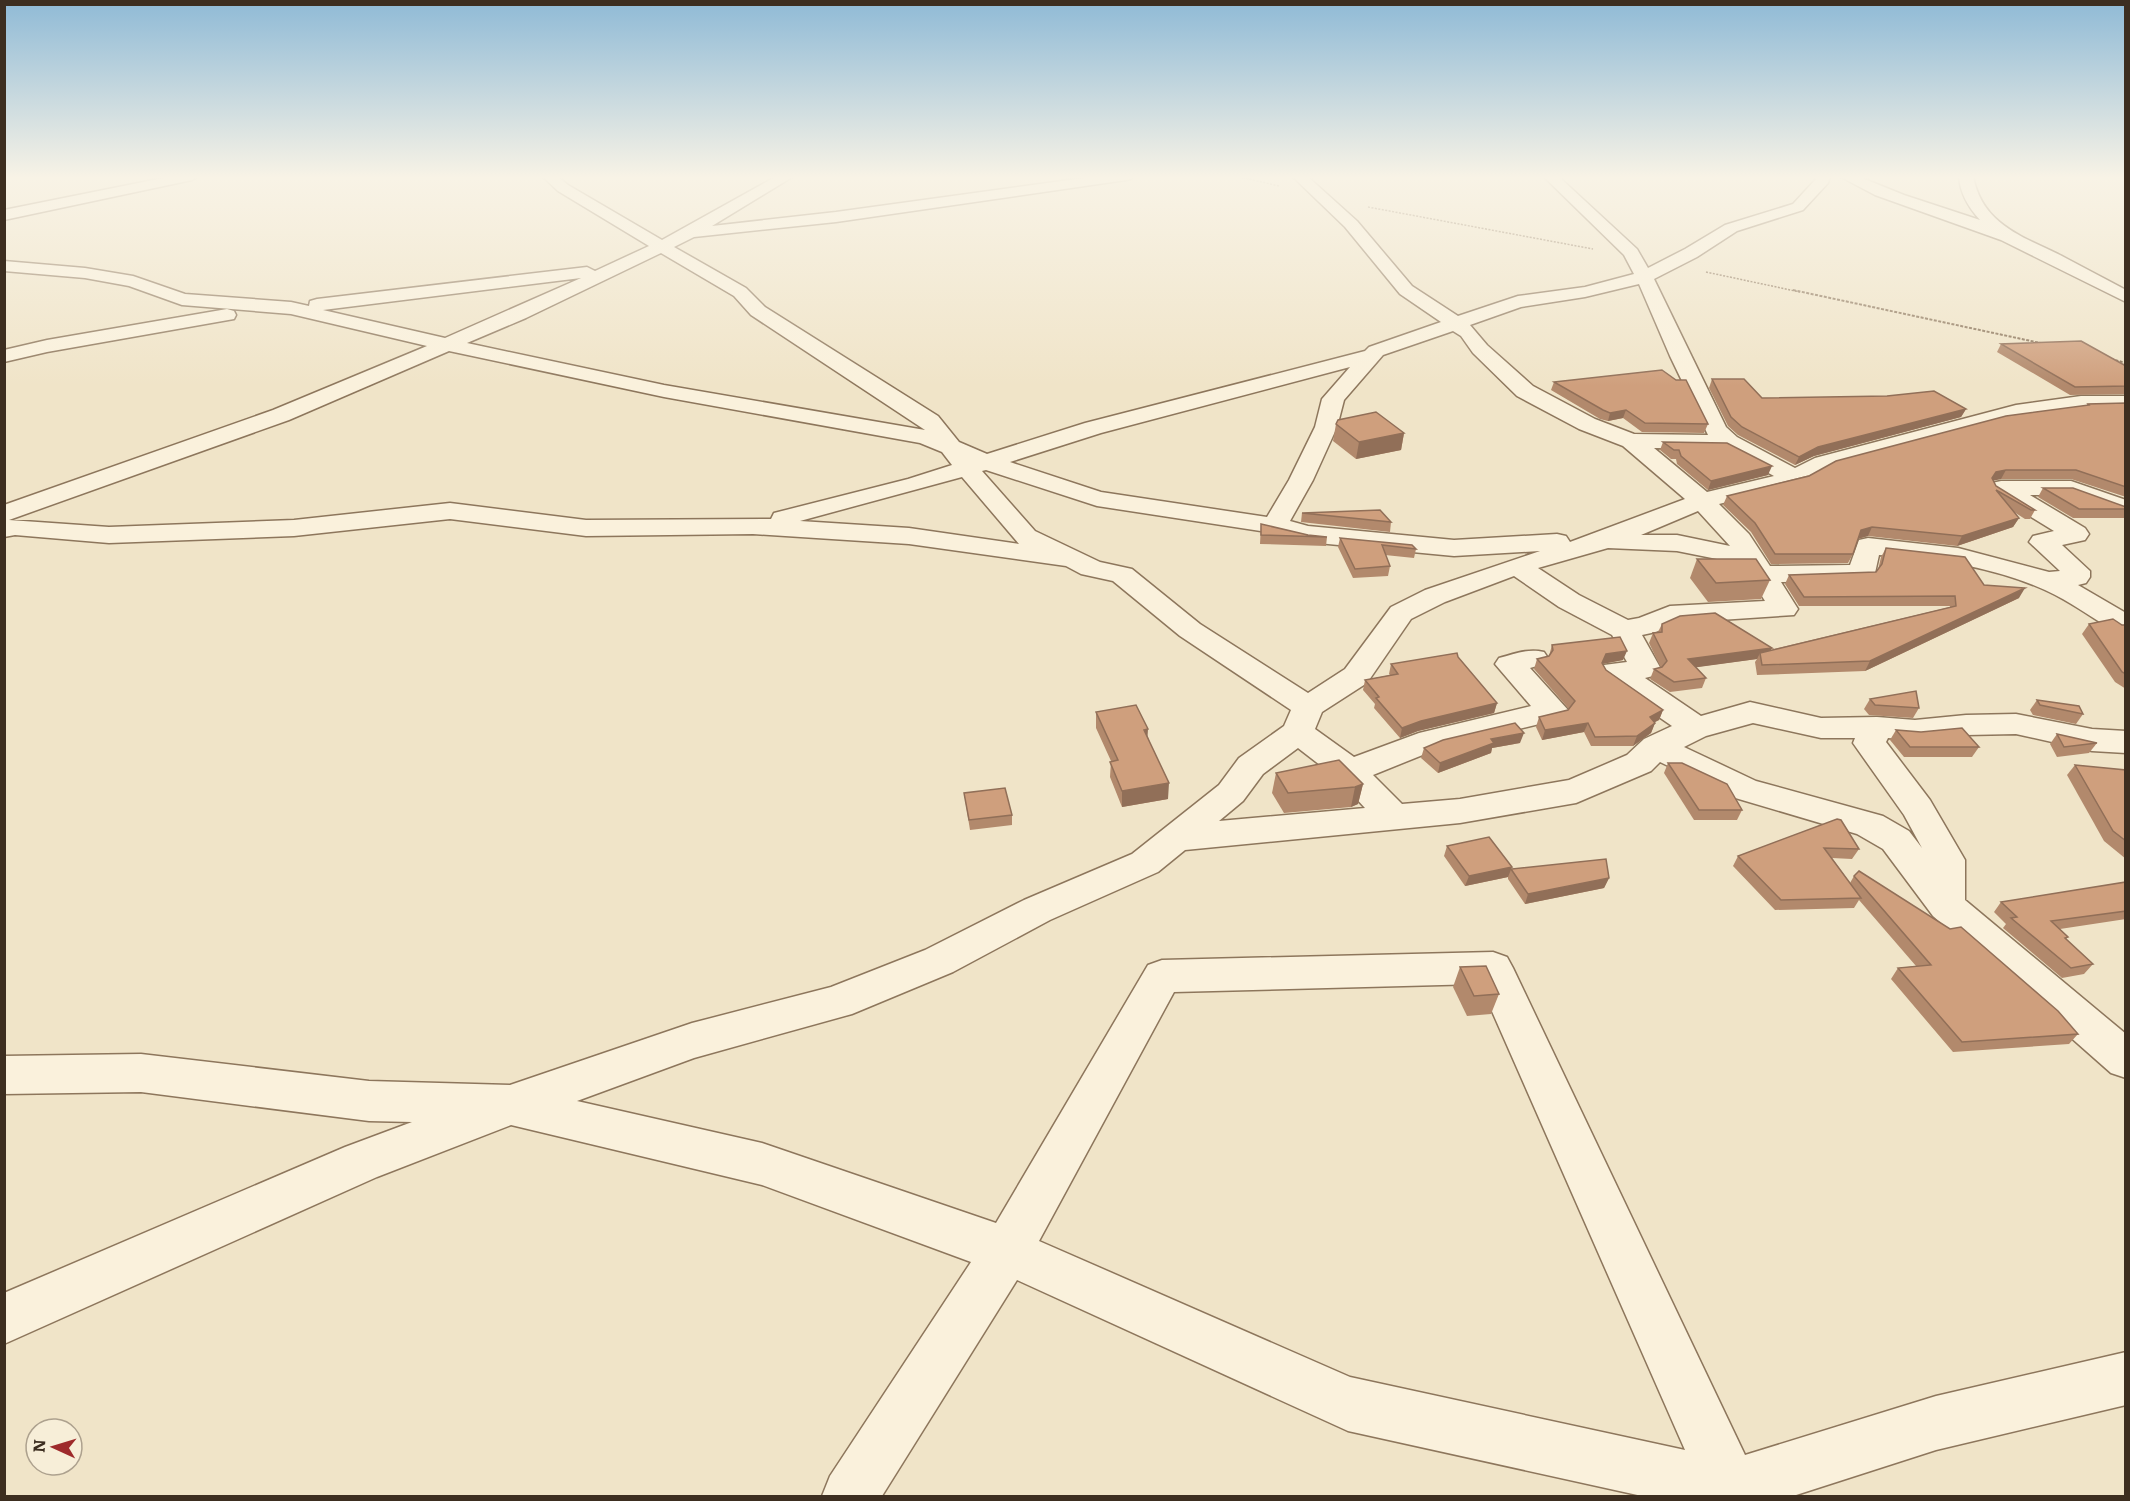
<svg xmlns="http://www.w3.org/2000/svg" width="2130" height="1501" viewBox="0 0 2130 1501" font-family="Literata,serif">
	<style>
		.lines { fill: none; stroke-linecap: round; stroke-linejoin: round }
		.minor-casing { stroke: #8d765c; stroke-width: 3 }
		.path-far1 { stroke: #8d765c; stroke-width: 1.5; stroke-dasharray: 2 1.5; stroke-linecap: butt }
		.path { stroke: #8d765c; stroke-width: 2; stroke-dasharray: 3 1.5; stroke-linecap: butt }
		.minor { fill: #faf1dc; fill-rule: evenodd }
		.wall { fill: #b2896c }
		.shaded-wall { fill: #916f58 }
		.building { fill: #cf9f7d; stroke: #916f58; stroke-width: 1.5 }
	</style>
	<rect width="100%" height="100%" fill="#f0e4c8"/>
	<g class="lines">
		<g class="minor-casing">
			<g id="minor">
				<path d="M173,176H199L192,180L4,220V210Z"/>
				<path d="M542,176H557L568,185L662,240L777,176H794L712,226L836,212L1098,176H1133L1131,179L1126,180L836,222L694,237L674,247L746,288L765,307L938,416L959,442L987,454L1085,423L1365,351L1369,347L1441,322L1400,294L1345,227L1292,176H1307L1357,221L1412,286L1458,316L1518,296L1585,287L1634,274L1624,255L1543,176H1558L1637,249L1648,268L1685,249L1725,225L1793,204L1816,179V176H1830L1828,183L1803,210L1737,231L1697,257L1654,279L1726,427L1737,437L1795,468L1815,458L2016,405L2081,396H2126V410H2081L2017,418L1831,468L1804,483L1719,504L1749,534L1770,566L1850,565L1859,540L1868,538L1958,548L2049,572L2060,571L2029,542L2033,536L2054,531L1992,493L1989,488L1992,483L2001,481H2071L2126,500V516L2068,495H2030L2085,528L2089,534L2085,540L2062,545L2090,571V577L2086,583L2078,585L2126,613V635L2116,632C2092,618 2070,601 2045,590C1994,567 1934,558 1879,555L1875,573L1871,579L1861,581L1781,582L1798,609L1794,615L1675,623L1656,632L1642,635L1661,669L1657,675L1645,678L1701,716L1750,702L1821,718L1877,717L1915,720L1966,715L2016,714L2092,729L2126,731V753L2092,751L2016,734L1966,735L1915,740L1888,738L1886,742L1930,800L1965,860V900L2126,1034V1078L2111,1073L1933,916L1883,849L1857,834L1732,797L1660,762L1651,771L1576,803L1460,823L1185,850L1158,872L1050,920L953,972L852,1014L694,1058L577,1101L762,1143L996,1223L1148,965L1162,960L1493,952L1507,957L1513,968L1745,1455L1936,1396L2126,1352V1405L1936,1450L1793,1496H1642L1348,1431L1017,1280L882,1496H822L830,1476L971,1262L762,1185L511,1125L377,1177L4,1344V1293L345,1147L412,1122L369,1121L141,1092L4,1094V1056L141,1054L369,1081L510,1085L692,1023L831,987L925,950L1024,900L1132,854L1219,785L1239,758L1284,726L1291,710L1180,636L1113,581L1081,574L1066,566L909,544L753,534L586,536L450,519L294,536L109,543L15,535L4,537V505L273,410L427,346L291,314L182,305L129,286L85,278L4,271V261L85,268L133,276L185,294L291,302L309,306L310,301L317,299L587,267L595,271L649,246L558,191ZM661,253L734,296L751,315L925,430L664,385L467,343L526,318ZM581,278L445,338L323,310ZM1639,284L1670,356L1708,435L1634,434L1595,419L1533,386L1487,345L1470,325L1521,307L1585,297ZM1453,331L1461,336L1473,353L1517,396L1579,429L1623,446L1685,499L1570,542L1566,536L1557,534L1454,540L1308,526L1290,521L1313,480L1337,427L1344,400L1383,355ZM449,351L664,397L920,443L942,452L952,465L908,479L774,513L771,519L586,520L450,503L294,520L109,527L9,520L289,420ZM1350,367L1322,399L1315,427L1289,480L1267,517L1101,492L1010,462L1101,433ZM1654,448L1724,449L1774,476L1707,492ZM986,470L1097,506L1274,533L1307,542L1454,556L1540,551L1425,590L1391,607L1345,669L1308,693L1200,624L1132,569L1100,562L1035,531L982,471ZM962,477L1019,544L909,528L800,521ZM1698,511L1730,546L1677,535H1641ZM1608,548L1677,551L1742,564L1765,601L1670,606L1639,618L1628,620L1579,595L1538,568ZM1514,576L1559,607L1612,635L1627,662L1604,665L1600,672L1604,679L1672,726L1644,739L1627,755L1569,780L1460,799L1402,804L1373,775L1440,748L1564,718L1569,711L1530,668L1544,664L1548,658L1544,652C1528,648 1514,654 1499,658L1495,664L1531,706L1419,733L1354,757L1315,729L1322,712L1367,683L1411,619L1445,602ZM1753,723L1821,738H1855L1853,743L1904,815L1922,848L1909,831L1883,816L1756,781L1684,747L1706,736ZM1298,748L1338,779L1365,808L1219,821L1243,801L1263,774ZM1480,984L1685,1450L1350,1377L1039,1241L1174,992Z"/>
				<path d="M1839,176H1857L1904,195L1980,220C1968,207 1960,193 1959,176H1973C1982,224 2021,236 2060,255C2082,267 2104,278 2126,290V302L2001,240L1875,195Z"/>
				<path d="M227,309L234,311L236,315L234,319L47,352L4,362V350L47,340Z"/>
			</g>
		</g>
		<g class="path-far1">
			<path d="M1236,176L1279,186"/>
			<path d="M1368,207L1593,249"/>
			<path d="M1706,272L1800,292"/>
		</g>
		<g class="path">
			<path d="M1793,290L2045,344"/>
			<path d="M2111,359L2126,363"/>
		</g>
		<use href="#minor" class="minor"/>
	</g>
	<g class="wall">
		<path d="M2001,344L2126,366V394L2070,395L1997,352Z"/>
		<path d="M1712,379L1762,398L1966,409L1961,417L1814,456L1795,465L1738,435L1728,426L1709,388Z"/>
		<path d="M1554,382L1708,424L1704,433L1642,432L1623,418L1608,421L1600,419L1551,390Z"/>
		<path d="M2126,403V497L2071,479H2001L1993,480L1996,486L2035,510L2030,519H2025L2014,512L2019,518L2013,527L1957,546L1868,536L1858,539L1853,554L1848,563L1771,564L1751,532L1723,505L1727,496L2087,405L2088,404Z"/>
		<path d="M1336,424L1404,433L1401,450L1356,459L1333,441Z"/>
		<path d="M1663,442L1768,475L1708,490L1677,464L1676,459H1671L1660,450Z"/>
		<path d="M2043,488L2126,507V516L2124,518H2073L2038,497Z"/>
		<path d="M1302,513L1391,522L1390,532L1301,522Z"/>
		<path d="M1261,524L1308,535L1327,537L1326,546L1260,544Z"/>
		<path d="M1340,538L1416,549L1414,558L1385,555L1390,566L1388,576L1353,578L1338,547Z"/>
		<path d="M1886,548L2019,598L1865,671L1757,675L1755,662L1757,659L1696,667L1706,678L1702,688L1670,692L1650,679L1654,669L1661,668L1649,643L1653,633L1658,632L1662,624L1772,648L1770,650L1950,607V606H1799L1785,584L1789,575L1876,572L1878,570L1881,557Z"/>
		<path d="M1697,559L1770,580L1761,599L1708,602L1690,578Z"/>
		<path d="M2089,624L2126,625V689L2115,682L2082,634Z"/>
		<path d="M1552,645L1623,660L1602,664L1606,670L1663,710L1659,720L1654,722L1655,723L1651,733L1633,746H1591L1584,732L1542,740L1536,727L1539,717L1568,710L1569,709L1534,669L1537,659L1549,656Z"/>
		<path d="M1458,657L1497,703L1494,713L1418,731L1400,738L1374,708L1375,704L1363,690L1365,680L1390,675L1389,674L1391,664Z"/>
		<path d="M1870,699L1919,708L1913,718L1869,715L1864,709Z"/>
		<path d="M2037,700L2083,714L2076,724L2033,715L2030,710Z"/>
		<path d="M1096,712L1148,737L1168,799L1122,807L1110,777L1111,761L1096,728Z"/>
		<path d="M1896,730L1979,747L1972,757H1904L1890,740Z"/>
		<path d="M2057,734L2097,743L2089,753L2057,757L2050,744Z"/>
		<path d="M1520,743L1492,748L1491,753L1438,773L1421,758L1424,748Z"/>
		<path d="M1668,763L1742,810L1737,820H1694L1664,773Z"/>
		<path d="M2075,765L2126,770V859L2104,841L2067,775Z"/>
		<path d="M1276,773L1363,784L1358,804L1351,807L1284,813L1272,793Z"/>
		<path d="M964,793L1012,815V825L970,830Z"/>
		<path d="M1837,819L1859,849L1852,859L1832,858L1850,883L1854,876L2078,1034L2069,1044L1953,1052L1891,979L1898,968L1916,966L1859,900L1854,908L1775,910L1733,866L1738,856Z"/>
		<path d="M1447,846L1512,869L1609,878L1604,888L1525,904L1508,879V877L1465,886L1444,856Z"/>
		<path d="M2126,882V919L2060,929L2068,937L2066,939L2093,964L2084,974L2062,978L2003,928L2006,924L1994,912L2001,902Z"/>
		<path d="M1460,967L1499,994L1491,1014L1467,1016L1453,987Z"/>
	</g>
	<g class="shaded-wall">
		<path d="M1966,409L1961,417L1814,456L1795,465L1799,457L1818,447Z"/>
		<path d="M1626,410L1623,418L1608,421L1610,413Z"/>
		<path d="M1404,433L1401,450L1356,459L1359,442Z"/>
		<path d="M1772,466L1768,475L1708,490L1711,481Z"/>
		<path d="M2006,470L2001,479L1992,481V478L1996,472Z"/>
		<path d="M2019,518L2013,527L1957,546L1962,536Z"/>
		<path d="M1872,527L1868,536L1857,539L1861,530Z"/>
		<path d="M2025,588L2019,598L1865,671L1870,661Z"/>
		<path d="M1772,648L1767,657L1760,653L1757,659L1684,669L1688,659Z"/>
		<path d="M1627,651L1623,660L1602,664L1598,673L1606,654Z"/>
		<path d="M1497,703L1494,713L1418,731L1400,738L1402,728L1421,721Z"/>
		<path d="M1663,710L1659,720L1646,727L1650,717Z"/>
		<path d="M1588,723L1584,732L1542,740L1545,730Z"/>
		<path d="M1655,723L1651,733L1633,746L1637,736Z"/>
		<path d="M1148,729L1147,745L1144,730Z"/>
		<path d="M1524,733L1520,743L1492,748L1491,753L1438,773L1440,763L1491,739Z"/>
		<path d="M1169,783L1168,799L1122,807V791Z"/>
		<path d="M1363,784L1358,804L1351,807L1355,787Z"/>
		<path d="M1512,867L1508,877L1465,886L1469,876Z"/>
		<path d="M1609,878L1604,888L1525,904L1528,894Z"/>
	</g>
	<g class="building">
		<path d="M2081,341L2126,366V386L2075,387L2001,344Z"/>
		<path d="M1662,370L1676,380H1686L1708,424L1645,423L1626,410L1610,413L1603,410L1554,382Z"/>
		<path d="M1712,379H1744L1762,398L1887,396L1934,391L1966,409L1818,447L1799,457L1742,427L1731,417Z"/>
		<path d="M2126,403V487L2076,470H2006L1996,472L1992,478L1996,486L2035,510H2031L1996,490L2019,518L1962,536L1872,527L1861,530L1853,554H1775L1755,523L1727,496L1809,476L1836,461L2006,416L2089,405L2088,404Z"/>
		<path d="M1376,412L1404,433L1359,442L1336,424L1338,420Z"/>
		<path d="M1663,442L1727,443L1772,466L1711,481L1681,456L1679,450H1674Z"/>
		<path d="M2043,488H2073L2126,507V509H2079Z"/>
		<path d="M1380,510L1391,522L1302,513Z"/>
		<path d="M1261,524L1308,535L1327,537L1261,535Z"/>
		<path d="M1340,538L1412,545L1416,549L1382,545L1390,566L1355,569Z"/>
		<path d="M1886,548L1965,557L1984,585L2025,588L1870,661L1762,665L1760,653L1956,606L1955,596L1804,597L1789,575L1876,572L1882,564Z"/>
		<path d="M1697,559H1756L1770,580L1716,583Z"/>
		<path d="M1715,613L1772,648L1688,659L1706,678L1674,682L1654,669L1662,667L1667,661L1653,633L1662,632V624L1680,616Z"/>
		<path d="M2113,619L2122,625H2126V674L2122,672L2089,624Z"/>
		<path d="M1620,637L1627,651L1606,654L1602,663L1606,670L1663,710L1650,717L1655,723L1637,736L1595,737L1588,723L1545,730L1539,717L1568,710L1575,701L1537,659L1549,656L1553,650L1552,645Z"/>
		<path d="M1457,653L1458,657L1497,703L1421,721L1402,728L1376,698L1379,697L1365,680L1398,674L1391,664Z"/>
		<path d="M1916,691L1919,708L1875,705L1870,699Z"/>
		<path d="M2037,700L2079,706L2083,714L2040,705Z"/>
		<path d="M1136,705L1148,729L1144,730L1169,783L1122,791L1110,762L1118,760L1096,712Z"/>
		<path d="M1515,723L1524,733L1491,739L1494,743L1440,763L1424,748L1443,740Z"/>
		<path d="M1962,728L1979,747H1910L1896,730L1921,732Z"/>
		<path d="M2057,734L2097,743L2064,747Z"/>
		<path d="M1339,760L1363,784L1355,787L1288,793L1276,773Z"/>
		<path d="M1668,763H1682L1727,784L1742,810H1699Z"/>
		<path d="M2075,765L2126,770V841L2113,831Z"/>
		<path d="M1005,788L1012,815L969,820L964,793Z"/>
		<path d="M1837,819L1841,820L1859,849L1824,848L1861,898L1781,900L1738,856Z"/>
		<path d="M1489,837L1512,867L1469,876L1447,846Z"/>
		<path d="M1606,859L1609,878L1528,894L1511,869Z"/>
		<path d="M1859,871L1950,929L1961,927L2058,1011L2078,1034L1962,1042L1898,968L1931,965L1854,876Z"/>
		<path d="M2126,882V911L2051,921L2068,937L2065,938L2093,964L2071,968L2011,918L2017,917L2001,902Z"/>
		<path d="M1486,966L1499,994L1474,996L1460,967Z"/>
	</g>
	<linearGradient id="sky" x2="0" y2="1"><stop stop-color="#8fbad6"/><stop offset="0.46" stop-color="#f8f3e6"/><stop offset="1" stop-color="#f8f3e6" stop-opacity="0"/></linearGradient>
	<rect width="2130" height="386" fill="url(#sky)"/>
	<rect width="2130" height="1501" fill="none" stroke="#3d2e20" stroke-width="12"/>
	<g transform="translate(54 1447) rotate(274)"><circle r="28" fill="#f7eed8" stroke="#ada18e" stroke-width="1.5"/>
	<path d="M0-4.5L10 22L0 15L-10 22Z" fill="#9e2a2b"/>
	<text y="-9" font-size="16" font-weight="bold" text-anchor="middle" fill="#3d2e20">N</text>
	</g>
</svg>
